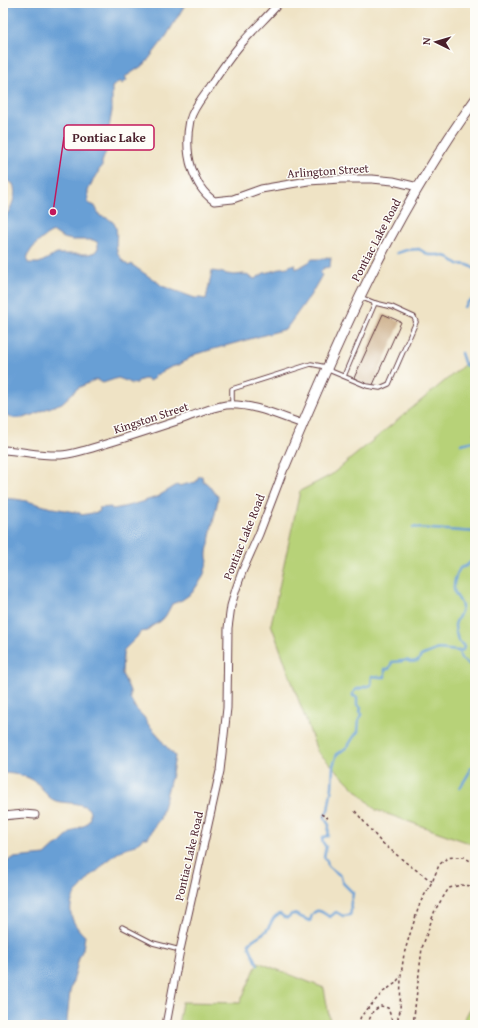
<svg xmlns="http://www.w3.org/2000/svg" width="478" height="1028" viewBox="0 0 478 1028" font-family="'Gentium Book Plus',serif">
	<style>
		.green { fill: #b7d278; stroke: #807852 }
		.water { fill: #679fd5; stroke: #585f80; fill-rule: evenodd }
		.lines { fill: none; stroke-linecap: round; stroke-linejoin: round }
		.stream { stroke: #679fd5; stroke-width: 2.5 }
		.building { fill: #c7a780 }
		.service-casing { stroke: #633c42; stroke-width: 5.5 }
		.minor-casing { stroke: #633c42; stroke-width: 9 }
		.tertiary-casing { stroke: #633c42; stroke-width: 11 }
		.path { stroke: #633c42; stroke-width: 1.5; stroke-dasharray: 3 3; stroke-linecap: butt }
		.service { stroke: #fff; stroke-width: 3.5 }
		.minor { stroke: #fff; stroke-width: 7 }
		.tertiary { stroke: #fff; stroke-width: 9 }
		.labels { text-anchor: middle; stroke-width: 3; stroke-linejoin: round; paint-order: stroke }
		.street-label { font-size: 12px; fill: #4a1f2b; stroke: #fdfcf7 }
		.leader { fill: none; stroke: #c2185b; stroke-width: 1.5 }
		.callout-dot { fill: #c2185b; stroke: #fdfcf7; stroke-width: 1.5 }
		.callout { fill: #fdfcf7; stroke: #c2185b; stroke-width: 1.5 }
		.callout-label { font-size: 13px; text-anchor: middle; font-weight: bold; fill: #4a1f2b }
	</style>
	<rect width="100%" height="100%" fill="#fdfcf7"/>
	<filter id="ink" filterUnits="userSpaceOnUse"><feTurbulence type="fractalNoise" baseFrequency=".025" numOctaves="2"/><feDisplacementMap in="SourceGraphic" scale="8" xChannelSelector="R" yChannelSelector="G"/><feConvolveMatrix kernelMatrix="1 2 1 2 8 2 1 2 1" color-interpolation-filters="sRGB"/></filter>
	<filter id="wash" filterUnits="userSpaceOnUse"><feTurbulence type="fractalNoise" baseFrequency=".012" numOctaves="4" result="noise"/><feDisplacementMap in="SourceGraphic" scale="16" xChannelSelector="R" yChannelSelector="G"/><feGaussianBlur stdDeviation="0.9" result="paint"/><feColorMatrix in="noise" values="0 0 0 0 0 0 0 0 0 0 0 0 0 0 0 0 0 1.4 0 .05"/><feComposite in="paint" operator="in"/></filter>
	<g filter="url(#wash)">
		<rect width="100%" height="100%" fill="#efe3c5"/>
		<g class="green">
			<path d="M475,356V845L376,810L317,751L271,624L300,491L331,475Z"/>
			<path d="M258,962L324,988L330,1022L329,1025H178L182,1002L240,1003Z"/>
			<path d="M475,1000V1025H461Z"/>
		</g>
		<g class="water">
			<path d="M3,3H188H186L167,35L145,64L125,77L127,80L122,84L120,81L112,87V111L106,145L108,146L102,162V167L99,170L96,177L94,178L88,191V203L95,206L100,216C130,222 107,246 122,259V260L129,266L131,264L151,278L154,279L162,286L195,298H200L206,299L212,271L219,272L227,274L235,275L244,274L255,279L264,273L277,270L280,268L288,267L291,265L295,264L296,269L309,262L312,259H322L327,257L331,258L330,267L323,268H324L320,273L322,275L310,296L306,301L304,304L286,329L196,354L179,365L171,367L154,376L155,378L149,381V380L144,379L138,381L137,383L132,384L129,382L118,378L103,383L97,380V379L78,388L62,403L46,409L33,415L23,418H13L3,413V221C10,209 18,197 13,184L8,181H3ZM54,232L63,238L72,240H93L97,242L98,245V248L95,252L89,254H57L39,263H28C27,260 27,260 28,256C30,248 46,234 54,232Z"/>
			<path d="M199,476H202L203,481C210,484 212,492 218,496C217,512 210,528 209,545C207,549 206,557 208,561L203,577L192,593L182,600L172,604C169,609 167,615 163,619C159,624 151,624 148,631L140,632L137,637L124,650L123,654L122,674L128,686L130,691V698L136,709L144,717L148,724L159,736L164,744L175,756L172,774L160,819L156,824L148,838H143C136,848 130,845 122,850C117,853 114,856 110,859C107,862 107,861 105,863C102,866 99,870 96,872C95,874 92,874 91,876C88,879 86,882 83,885C81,889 77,891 75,894C66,911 72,924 85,936L83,949L79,958L73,982L70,992L67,1021V1025H3V864L13,858L45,855L56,845L57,846C63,841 67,835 73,831C77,828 83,827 87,823C89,821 90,818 90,815C92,801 64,804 56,801C47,798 44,790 38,784C28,775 16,774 3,773V499C17,497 38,504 51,508H54L80,513L81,515L98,512L100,511L99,508L111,507L112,509C128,507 144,501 160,496V495L177,485L178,486L196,482Z"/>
		</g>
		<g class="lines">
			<g class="stream">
				<path d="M397,253L407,250L419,249L429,255H439L448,257L458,264L468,265L475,269"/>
				<path d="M464,307L469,301H475"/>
				<path d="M461,353L465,365L472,369H475"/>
				<path d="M461,444L475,441"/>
				<path d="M413,527C434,530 454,530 475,532"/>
				<path d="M459,651L461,659L475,668"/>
				<path d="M475,681L471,685V687L474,698L473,706L475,712"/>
				<path d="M475,737V738"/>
				<path d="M460,788L469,773L470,769L475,766"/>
				<path d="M258,965L250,948L249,943C254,938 260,936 266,931C271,926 272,915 280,914L284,917L287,918L292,914H294L310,921C311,919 311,917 312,915C318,906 324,914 330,917L336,912L343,916L350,915C352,911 350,907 351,902C352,899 353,896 353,893L343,883L341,876L328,866L327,861L324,857L326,847L322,841L323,837L328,836L329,825L325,819V815L328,810L332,787L333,766L337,754C342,751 348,747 350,743C353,738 354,735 358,732L359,719L362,715V713L360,712L361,707L357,705V697L353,696V693L355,690L371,685L372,676L380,677H385V669H389L392,662C396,661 403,662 406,660L411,662L418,661L421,656L438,649L459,651L463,650L464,646L458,641C457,636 455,630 455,625C456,619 462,614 462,607C461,599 457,599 455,593C452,585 456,575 460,568L466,566L475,558"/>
			</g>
		</g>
		<g id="blocks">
			<path class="building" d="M383,314L401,322L372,387L354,378Z"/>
		</g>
	</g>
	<g filter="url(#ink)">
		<use href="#blocks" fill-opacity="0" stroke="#633c42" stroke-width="1"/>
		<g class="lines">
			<g class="service-casing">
				<g id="service">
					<path d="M326,369L367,386L380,388L389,384L416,322L414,317L392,307L375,303L360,297"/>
					<path d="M344,376L375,303"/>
					<path d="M232,405V389L311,364L326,367"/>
					<path d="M122,927L153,943L180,950"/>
				</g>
			</g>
			<g class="minor-casing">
				<g id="minor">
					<path d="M279,3C267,17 253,30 241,44C229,58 219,73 209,88C202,98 193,108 190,120C187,135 187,154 192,169C197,183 202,192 214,201L233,199L261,189L308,181L341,179H372L393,181L418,187"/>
					<path d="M3,450C22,451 41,456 61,455C74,454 89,449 102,445C129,437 156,428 183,419C197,414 212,407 226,405C252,403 279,416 303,424"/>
					<path d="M3,816L24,814L35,815"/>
					<path d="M166,1025L180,950L220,771L227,708L228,628L231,606L236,589L242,572L259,534L285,466"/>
				</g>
			</g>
			<g class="tertiary-casing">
				<path id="tertiary" d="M285,466C338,339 394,212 475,100"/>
			</g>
			<g class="path">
				<path d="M355,811L380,841L409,865L433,882"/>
				<path d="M321,814L328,818"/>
				<path d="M358,1025L361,1016L373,1003L383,992L396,983L401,975L404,954L410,934L420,903L433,880L439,865L447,858L454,857H464L475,864"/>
				<path d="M367,1025L373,1011L381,1006L388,1008L390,1014L393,1025"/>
				<path d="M396,1025L400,1011L401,977"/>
				<path d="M413,1025L422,948L435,910L449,888L461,885L475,886"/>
			</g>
			<use href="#service" class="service"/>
			<use href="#minor" class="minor"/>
			<use href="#tertiary" class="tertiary"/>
		</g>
	</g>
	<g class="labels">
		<g class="street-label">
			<text transform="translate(328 171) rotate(-4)" y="4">Arlington Street</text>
			<text transform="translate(376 240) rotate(-62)" y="4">Pontiac Lake Road</text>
			<text transform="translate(151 418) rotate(-18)" y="4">Kingston Street</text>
			<text transform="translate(244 537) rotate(-68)" y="4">Pontiac Lake Road</text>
			<text transform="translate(189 856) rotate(-77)" y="4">Pontiac Lake Road</text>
		</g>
	</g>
	<path class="leader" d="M53 212L64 137"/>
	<circle class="callout-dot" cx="53" cy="212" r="4"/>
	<rect class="callout" x="64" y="125" width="90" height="25" rx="4"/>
	<g class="callout-label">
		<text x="109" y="142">Pontiac Lake</text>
	</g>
	<rect width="478" height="1028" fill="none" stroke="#fdfcf7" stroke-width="16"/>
	<g transform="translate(436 42) rotate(275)" stroke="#fdfcf7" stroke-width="3" paint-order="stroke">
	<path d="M0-3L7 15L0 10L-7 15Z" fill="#4a1f2b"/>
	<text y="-6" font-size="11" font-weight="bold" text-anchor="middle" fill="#4a1f2b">N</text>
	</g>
</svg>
